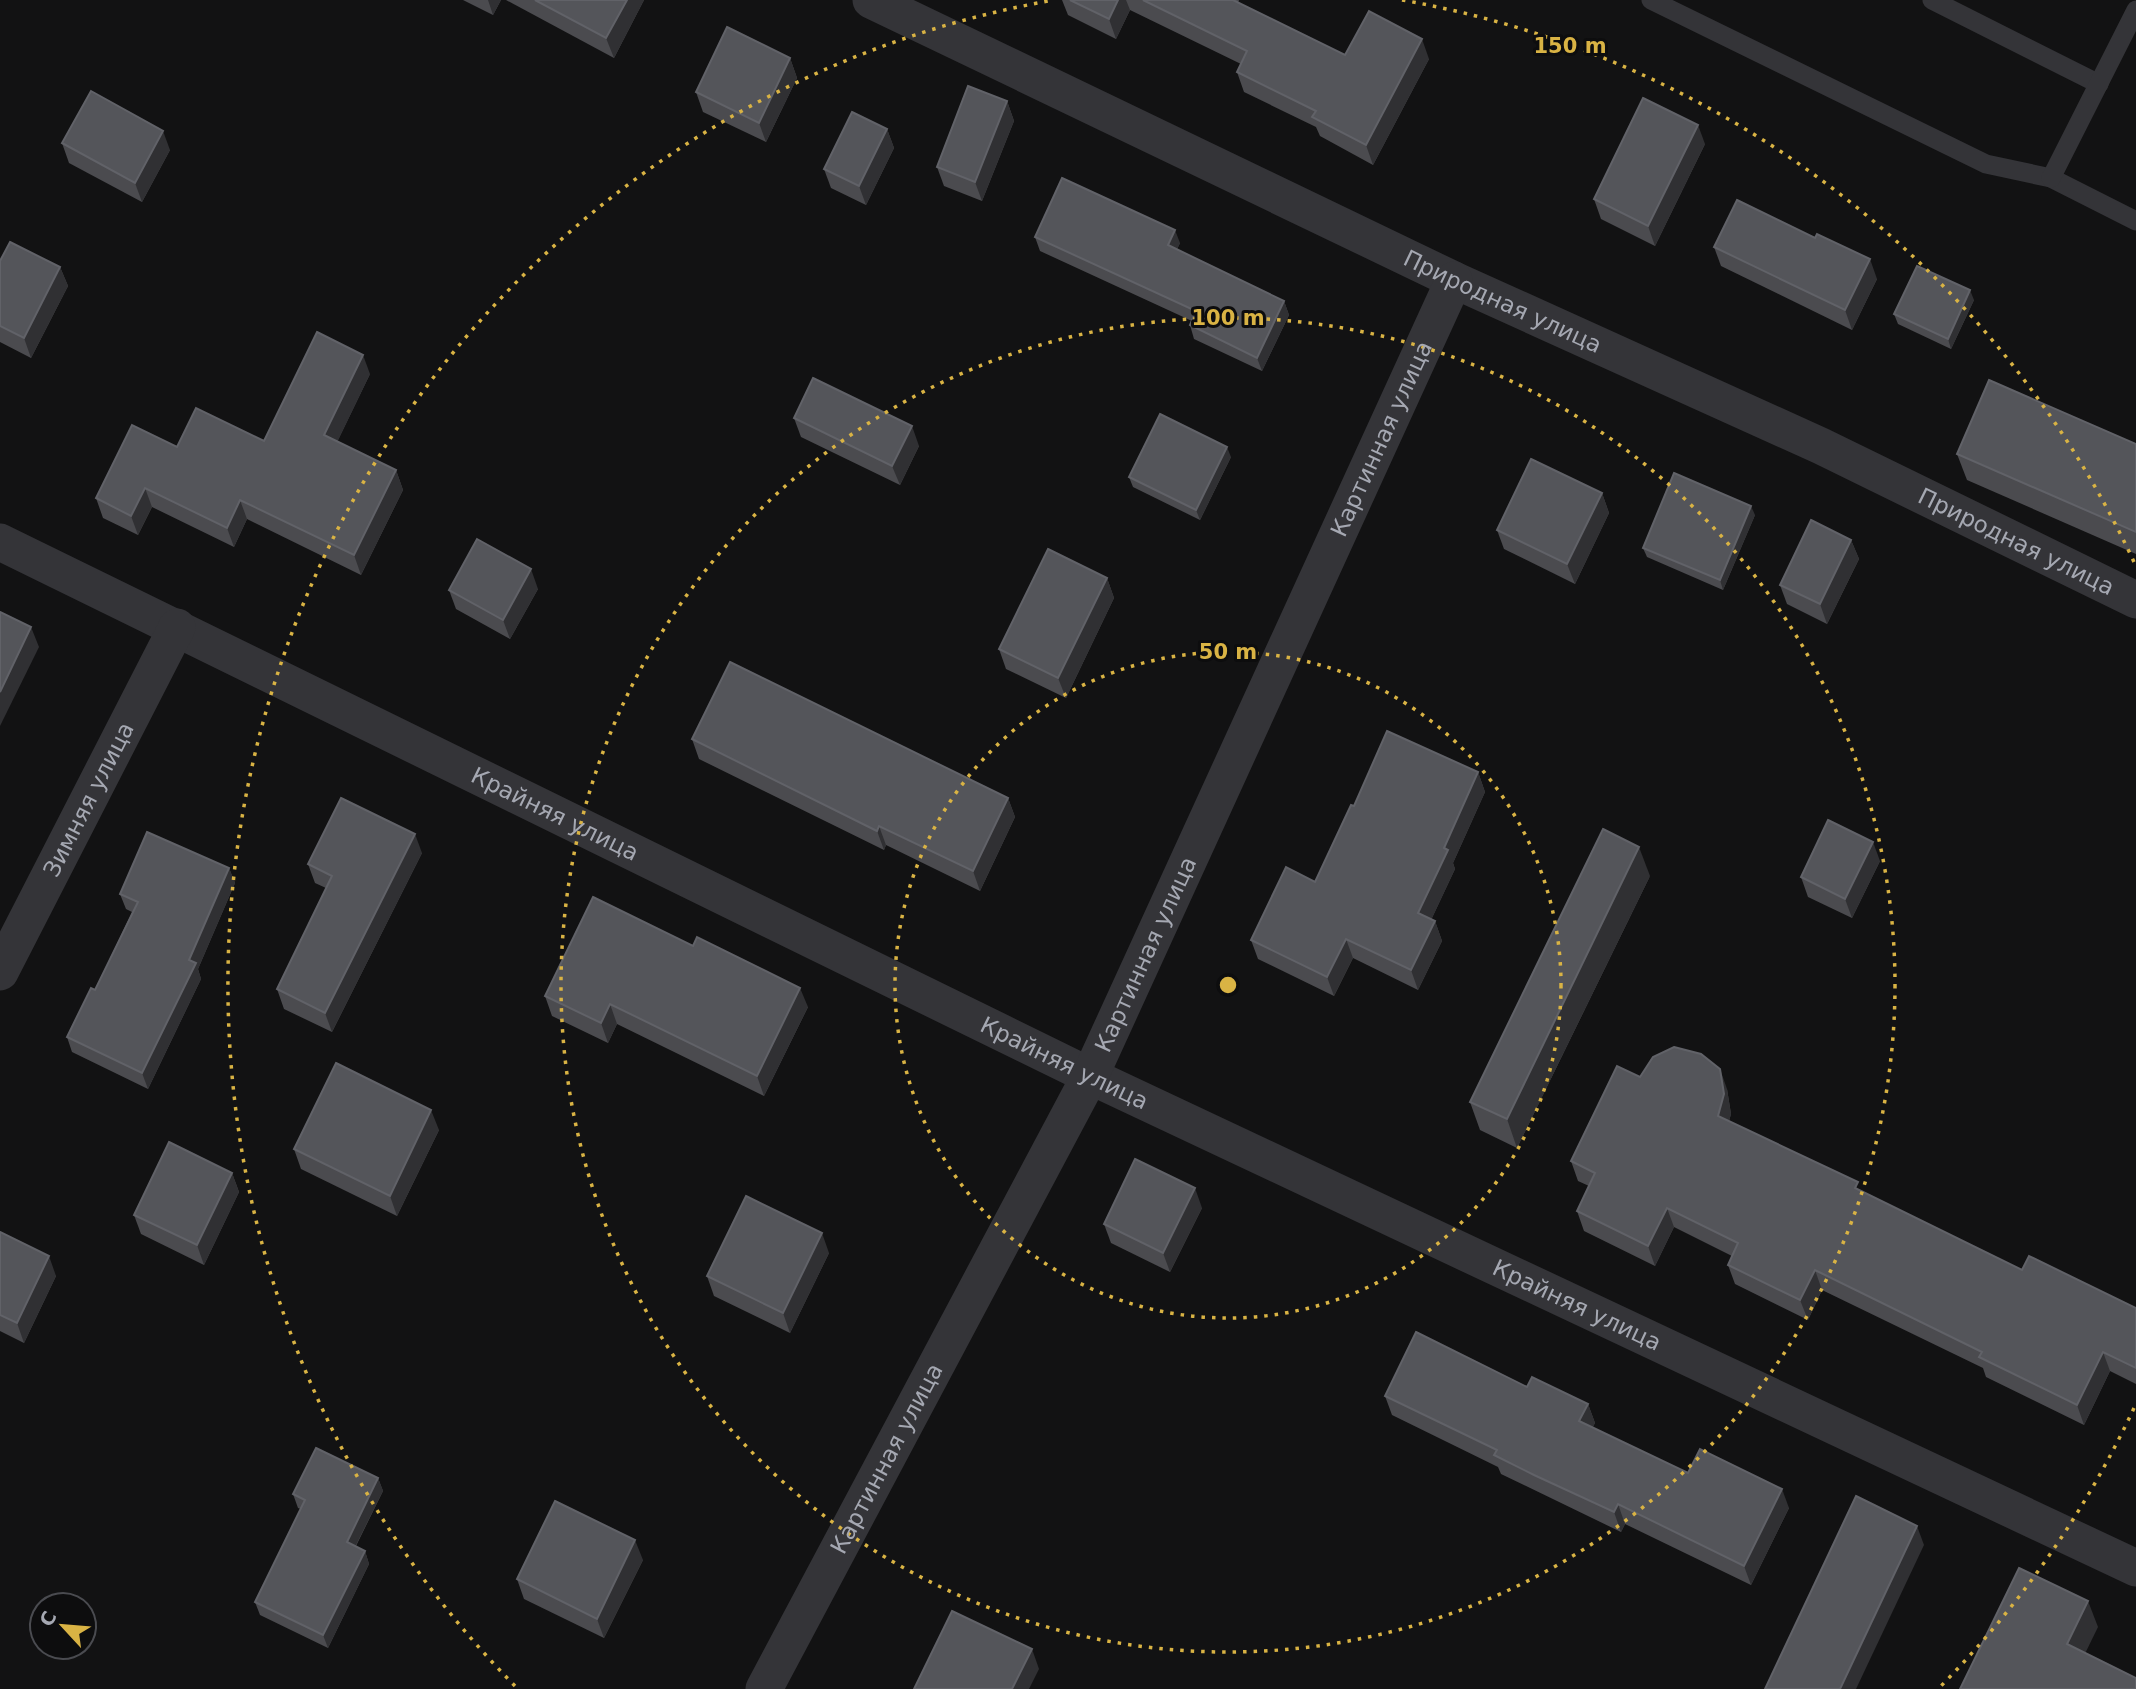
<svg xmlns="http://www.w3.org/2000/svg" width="2136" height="1689" viewBox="0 0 2136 1689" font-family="'DejaVu Sans',sans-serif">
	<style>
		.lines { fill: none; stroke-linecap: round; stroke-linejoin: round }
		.service { stroke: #343438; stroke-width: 19 }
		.minor { stroke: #343438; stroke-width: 37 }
		.wall { fill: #4b4b4f }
		.shaded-wall { fill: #303033 }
		.building { fill: #54555a; stroke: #616268; stroke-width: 2 }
		.ring { fill: none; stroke: #d9b344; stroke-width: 3.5; stroke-dasharray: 3.5 7 }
		.labels { text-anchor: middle; stroke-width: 6; stroke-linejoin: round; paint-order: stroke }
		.street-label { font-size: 23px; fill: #a5a8b2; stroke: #0d0d0e }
		.centre { fill: #d9b344; stroke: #0d0d0e; stroke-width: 3.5 }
		.ring-label { font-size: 21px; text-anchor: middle; font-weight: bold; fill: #d9b344; stroke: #0d0d0e; stroke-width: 6; stroke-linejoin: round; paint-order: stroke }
	</style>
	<rect width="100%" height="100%" fill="#121213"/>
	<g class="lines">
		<g class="service">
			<path d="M1651,0L1986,164L2051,178L2136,221"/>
			<path d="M1932,0L2099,84"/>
			<path d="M2051,178L2136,10"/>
		</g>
		<g class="minor">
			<path id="s1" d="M871,0L1454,280L1821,446L2136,600"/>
			<path id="s2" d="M0,542L1090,1076L2136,1568"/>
			<path id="s3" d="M0,972L177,627"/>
			<path id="s4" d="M764,1689L1090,1076L1454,280"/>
		</g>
	</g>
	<g class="wall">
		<path d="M463,0H501L493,15Z"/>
		<path d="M506,0H644L614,58Z"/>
		<path d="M1062,0H1239L1238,3L1345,55L1429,59L1373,165L1320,136L1316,127L1244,92L1237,72L1241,64L1130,10L1116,39L1068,15Z"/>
		<path d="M790,58L797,78L766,142L703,112L696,92Z"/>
		<path d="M1007,101L1014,121L982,201L944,186L937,167Z"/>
		<path d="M887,129L894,148L866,205L831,188L824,169Z"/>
		<path d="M62,143L170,150L142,202L69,163Z"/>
		<path d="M1705,144L1655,246L1601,219L1594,199Z"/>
		<path d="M1035,237L1180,243L1177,249L1284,301L1289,315L1262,371L1194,339L1190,325L1192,321L1040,251Z"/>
		<path d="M1714,247L1877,279L1852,330L1721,266Z"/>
		<path d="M0,261L60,267L68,286L31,358L0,342Z"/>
		<path d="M1974,300L1951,349L1898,324L1894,314Z"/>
		<path d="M370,374L337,442L396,470L403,490L361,575L247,519L234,547L152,507L138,535L103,518L96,498L177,447L264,441Z"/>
		<path d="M794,418L919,446L900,485L801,437Z"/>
		<path d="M2136,444V554L1967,480L1957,454Z"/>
		<path d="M1231,457L1200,520L1133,487L1129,477Z"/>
		<path d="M1602,493L1609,513L1575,584L1504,549L1497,530Z"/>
		<path d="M1755,515L1723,590L1647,557L1643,548Z"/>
		<path d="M1851,540L1859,559L1827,624L1787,604L1780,585Z"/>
		<path d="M1107,578L1114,598L1066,698L1006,669L999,649Z"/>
		<path d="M538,589L510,639L456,609L449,590Z"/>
		<path d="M692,739L1008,798L1015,817L980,891L886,845L884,850L699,759Z"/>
		<path d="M1478,772L1485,792L1453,863L1455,869L1431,920L1435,921L1442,941L1418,990L1353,958L1334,996L1258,959L1251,940L1315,882L1354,806Z"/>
		<path d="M422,853L332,1032L284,1009L277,989L326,888L315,883L308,864Z"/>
		<path d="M1880,861L1852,918L1808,897L1801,877Z"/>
		<path d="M229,868L235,883L198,969L201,979L148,1089L72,1052L67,1037L95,990L132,912L126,909L120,894Z"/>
		<path d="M1650,876L1517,1148L1480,1130L1470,1102Z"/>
		<path d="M545,996L808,1007L764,1096L617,1024L608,1043L552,1016Z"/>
		<path d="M1640,1077L1727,1089L1731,1114L1729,1121L1861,1191L2022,1270L2136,1308V1384L2110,1371L2084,1425L1986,1377L1983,1368L1822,1290L1808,1320L1735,1284L1728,1265L1732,1256L1674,1227L1655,1266L1584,1231L1577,1211L1589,1186L1578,1181L1571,1161Z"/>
		<path d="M439,1130L397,1216L301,1169L294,1149Z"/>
		<path d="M232,1173L239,1192L204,1265L141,1234L134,1215Z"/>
		<path d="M1202,1208L1170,1272L1111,1243L1104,1224Z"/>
		<path d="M0,1232L56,1276L24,1343L0,1331Z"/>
		<path d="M829,1253L790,1333L714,1296L707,1276Z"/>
		<path d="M1527,1387L1588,1404L1595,1423L1592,1428L1688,1473L1789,1508L1751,1585L1625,1524L1621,1532L1501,1474L1498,1467L1392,1415L1385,1396Z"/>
		<path d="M378,1478L383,1491L356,1546L365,1551L369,1564L328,1648L260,1615L255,1602L301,1509L298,1508L293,1494Z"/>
		<path d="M643,1560L604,1638L524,1599L517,1579Z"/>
	</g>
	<g class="shaded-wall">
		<path d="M488,0H501L493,15Z"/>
		<path d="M627,0H644L614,58L606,38Z"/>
		<path d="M1118,0H1126L1130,10L1116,39L1109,19Z"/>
		<path d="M1422,39L1429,59L1373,165L1366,145Z"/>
		<path d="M790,58L797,78L766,142L759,123Z"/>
		<path d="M1007,101L1014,121L982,201L975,182Z"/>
		<path d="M1698,125L1705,144L1655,246L1648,226Z"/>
		<path d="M887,129L894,148L866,205L859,186Z"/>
		<path d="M163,131L170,150L142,202L135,183Z"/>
		<path d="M1175,230L1180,243L1173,258L1168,245Z"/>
		<path d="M1870,259L1877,279L1852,330L1845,310Z"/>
		<path d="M60,267L68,286L31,358L24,338Z"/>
		<path d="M1970,290L1974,300L1951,349L1948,339Z"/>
		<path d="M1284,301L1289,315L1262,371L1257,358Z"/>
		<path d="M363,355L370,374L331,455L324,435Z"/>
		<path d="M912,426L919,446L900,485L892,466Z"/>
		<path d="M1227,447L1231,457L1200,520L1196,510Z"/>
		<path d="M396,470L403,490L361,575L354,555Z"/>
		<path d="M145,488L152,507L138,535L131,516Z"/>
		<path d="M1602,493L1609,513L1575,584L1567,564Z"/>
		<path d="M240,500L247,519L234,547L227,528Z"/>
		<path d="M1751,506L1755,515L1723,590L1720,580Z"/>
		<path d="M1851,540L1859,559L1827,624L1820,604Z"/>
		<path d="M531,569L538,589L510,639L503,620Z"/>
		<path d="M1107,578L1114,598L1066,698L1058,678Z"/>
		<path d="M31,627L39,647L0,726V692Z"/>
		<path d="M1478,772L1485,792L1453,863L1455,869L1425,933L1418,913L1444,848Z"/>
		<path d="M1008,798L1015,817L980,891L973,871Z"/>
		<path d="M879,826L886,845L884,850L877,831Z"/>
		<path d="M415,834L422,853L332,1032L325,1013Z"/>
		<path d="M1873,842L1880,861L1852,918L1845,899Z"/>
		<path d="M1639,847L1650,876L1517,1148L1507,1119Z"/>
		<path d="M229,868L235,883L198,969L201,979L148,1089L142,1073L189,960Z"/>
		<path d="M1435,921L1442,941L1418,990L1411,970Z"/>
		<path d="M1346,939L1353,958L1334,996L1327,977Z"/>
		<path d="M800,988L808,1007L764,1096L757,1076Z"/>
		<path d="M610,1004L617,1024L608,1043L601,1023Z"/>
		<path d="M1720,1069L1727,1089L1731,1114L1725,1135L1718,1116Z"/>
		<path d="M431,1110L439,1130L397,1216L390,1196Z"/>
		<path d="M232,1173L239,1192L204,1265L197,1245Z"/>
		<path d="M1195,1188L1202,1208L1170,1272L1163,1253Z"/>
		<path d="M1667,1208L1674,1227L1655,1266L1648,1246Z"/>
		<path d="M822,1233L829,1253L790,1333L783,1313Z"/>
		<path d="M49,1256L56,1276L24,1343L17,1323Z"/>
		<path d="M1815,1270L1822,1290L1808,1320L1800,1300Z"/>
		<path d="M2103,1352L2110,1371L2084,1425L2077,1405Z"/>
		<path d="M1588,1404L1595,1423L1586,1441L1579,1421Z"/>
		<path d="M378,1478L383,1491L351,1555L347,1542Z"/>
		<path d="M1782,1489L1789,1508L1751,1585L1744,1566Z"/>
		<path d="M1618,1504L1625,1524L1621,1532L1614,1512Z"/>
		<path d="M1917,1526L1924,1545L1856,1689H1840Z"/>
		<path d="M635,1540L643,1560L604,1638L597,1619Z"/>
		<path d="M365,1551L369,1564L328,1648L323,1635Z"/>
		<path d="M2088,1601L2098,1627L2077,1670L2067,1644Z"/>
		<path d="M1032,1649L1039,1669L1029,1689H1012Z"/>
	</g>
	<g class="building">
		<path d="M535,0H627L606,38Z"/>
		<path d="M1070,0H1118L1109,19Z"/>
		<path d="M1143,0H1233L1345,55L1369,11L1422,39L1366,145L1312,117L1316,111L1237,72L1247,51Z"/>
		<path d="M727,27L790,58L759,123L696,92Z"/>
		<path d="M968,86L1007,101L975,182L937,167Z"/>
		<path d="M91,91L163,131L135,183L62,143Z"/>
		<path d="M1643,98L1698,125L1648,226L1594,199Z"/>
		<path d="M852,112L887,129L859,186L824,169Z"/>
		<path d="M1062,178L1175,230L1168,245L1284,301L1257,358L1190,325L1196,311L1035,237Z"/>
		<path d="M1737,200L1815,238L1817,234L1870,259L1845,310L1714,247Z"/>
		<path d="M10,242L60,267L24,338L0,326V261Z"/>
		<path d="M1917,266L1970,290L1948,339L1894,314Z"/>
		<path d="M317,332L363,355L324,435L396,470L354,555L240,500L227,528L145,488L131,516L96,498L132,425L177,447L196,408L264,441Z"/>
		<path d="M813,378L912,426L892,466L794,418Z"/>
		<path d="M1989,380L2136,444V532L1957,454Z"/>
		<path d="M1160,414L1227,447L1196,510L1129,477Z"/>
		<path d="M1531,459L1602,493L1567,564L1497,530Z"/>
		<path d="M1674,473L1751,506L1720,580L1643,548Z"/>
		<path d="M1811,520L1851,540L1820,604L1780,585Z"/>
		<path d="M477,539L531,569L503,620L449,590Z"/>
		<path d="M1048,549L1107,578L1058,678L999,649Z"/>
		<path d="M0,612L31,627L0,692Z"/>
		<path d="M730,662L1008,798L973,871L879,826L877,831L692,739Z"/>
		<path d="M1387,731L1478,772L1444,848L1448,850L1418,913L1435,921L1411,970L1346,939L1327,977L1251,940L1286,867L1315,882L1351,805L1354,806Z"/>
		<path d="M341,798L415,834L325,1013L277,989L332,876L308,864Z"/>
		<path d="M1828,820L1873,842L1845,899L1801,877Z"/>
		<path d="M1603,829L1639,847L1507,1119L1470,1102Z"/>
		<path d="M147,832L229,868L189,960L196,963L142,1073L67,1037L91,988L95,990L138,902L120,894Z"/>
		<path d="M593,897L693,946L697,937L800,988L757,1076L610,1004L601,1023L545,996Z"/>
		<path d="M1674,1047L1701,1054L1720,1069L1724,1094L1718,1116L1858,1182L1855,1188L2022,1270L2029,1256L2136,1308V1368L2103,1352L2077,1405L1979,1357L1982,1352L1815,1270L1800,1300L1728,1265L1738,1243L1667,1208L1648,1246L1577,1211L1595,1173L1571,1161L1617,1066L1640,1077L1653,1057Z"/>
		<path d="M336,1063L431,1110L390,1196L294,1149Z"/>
		<path d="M169,1142L232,1173L197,1245L134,1215Z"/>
		<path d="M1135,1159L1195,1188L1163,1253L1104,1224Z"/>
		<path d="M746,1196L822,1233L783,1313L707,1276Z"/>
		<path d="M0,1232L49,1256L17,1323L0,1315Z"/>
		<path d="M1416,1332L1527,1387L1532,1377L1588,1404L1579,1421L1688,1473L1700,1449L1782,1489L1744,1566L1618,1504L1614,1512L1534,1475L1494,1455L1497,1450L1385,1396Z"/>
		<path d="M316,1448L378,1478L347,1542L365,1551L323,1635L255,1602L305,1500L293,1494Z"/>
		<path d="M1856,1496L1917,1526L1840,1689H1765Z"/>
		<path d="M555,1501L635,1540L597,1619L517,1579Z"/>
		<path d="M2019,1568L2088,1601L2067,1644L2136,1678V1689H1960Z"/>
		<path d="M952,1611L1032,1649L1012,1689H914Z"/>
	</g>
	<g class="ring">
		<circle cx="1228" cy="985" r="333"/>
		<circle cx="1228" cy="985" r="667"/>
		<path d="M2134 1408A1000 1000 0 0 1 1941 1686M515 1686A1000 1000 0 0 1 1054 0M1402 0A1000 1000 0 0 1 2134 562"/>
	</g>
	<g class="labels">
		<g class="street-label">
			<text dy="8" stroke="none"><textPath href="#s1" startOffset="700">Природная улица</textPath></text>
			<text dy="8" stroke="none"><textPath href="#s4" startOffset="1395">Картинная улица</textPath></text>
			<text dy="8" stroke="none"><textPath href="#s1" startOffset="1267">Природная улица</textPath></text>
			<text dy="8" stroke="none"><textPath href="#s3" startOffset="194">Зимняя улица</textPath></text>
			<text dy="8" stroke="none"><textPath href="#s2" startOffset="618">Крайняя улица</textPath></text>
			<text dy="8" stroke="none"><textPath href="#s4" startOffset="828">Картинная улица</textPath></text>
			<text dy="8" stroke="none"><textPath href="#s2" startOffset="1185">Крайняя улица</textPath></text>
			<text dy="8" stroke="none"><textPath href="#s2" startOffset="1752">Крайняя улица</textPath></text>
			<text dy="8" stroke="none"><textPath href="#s4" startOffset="261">Картинная улица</textPath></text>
		</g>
	</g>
	<circle cx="1228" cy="985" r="10" class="centre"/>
	<g class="ring-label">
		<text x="1570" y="53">150 m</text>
		<text x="1228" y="325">100 m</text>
		<text x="1228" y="659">50 m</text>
	</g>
	<g transform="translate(63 1626) rotate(296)"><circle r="33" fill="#0d0d0e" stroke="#4a4b50" stroke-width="2"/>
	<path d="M0-5L12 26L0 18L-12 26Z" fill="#d9b344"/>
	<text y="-10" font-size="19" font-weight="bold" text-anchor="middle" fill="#a5a8b2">С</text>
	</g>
</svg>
